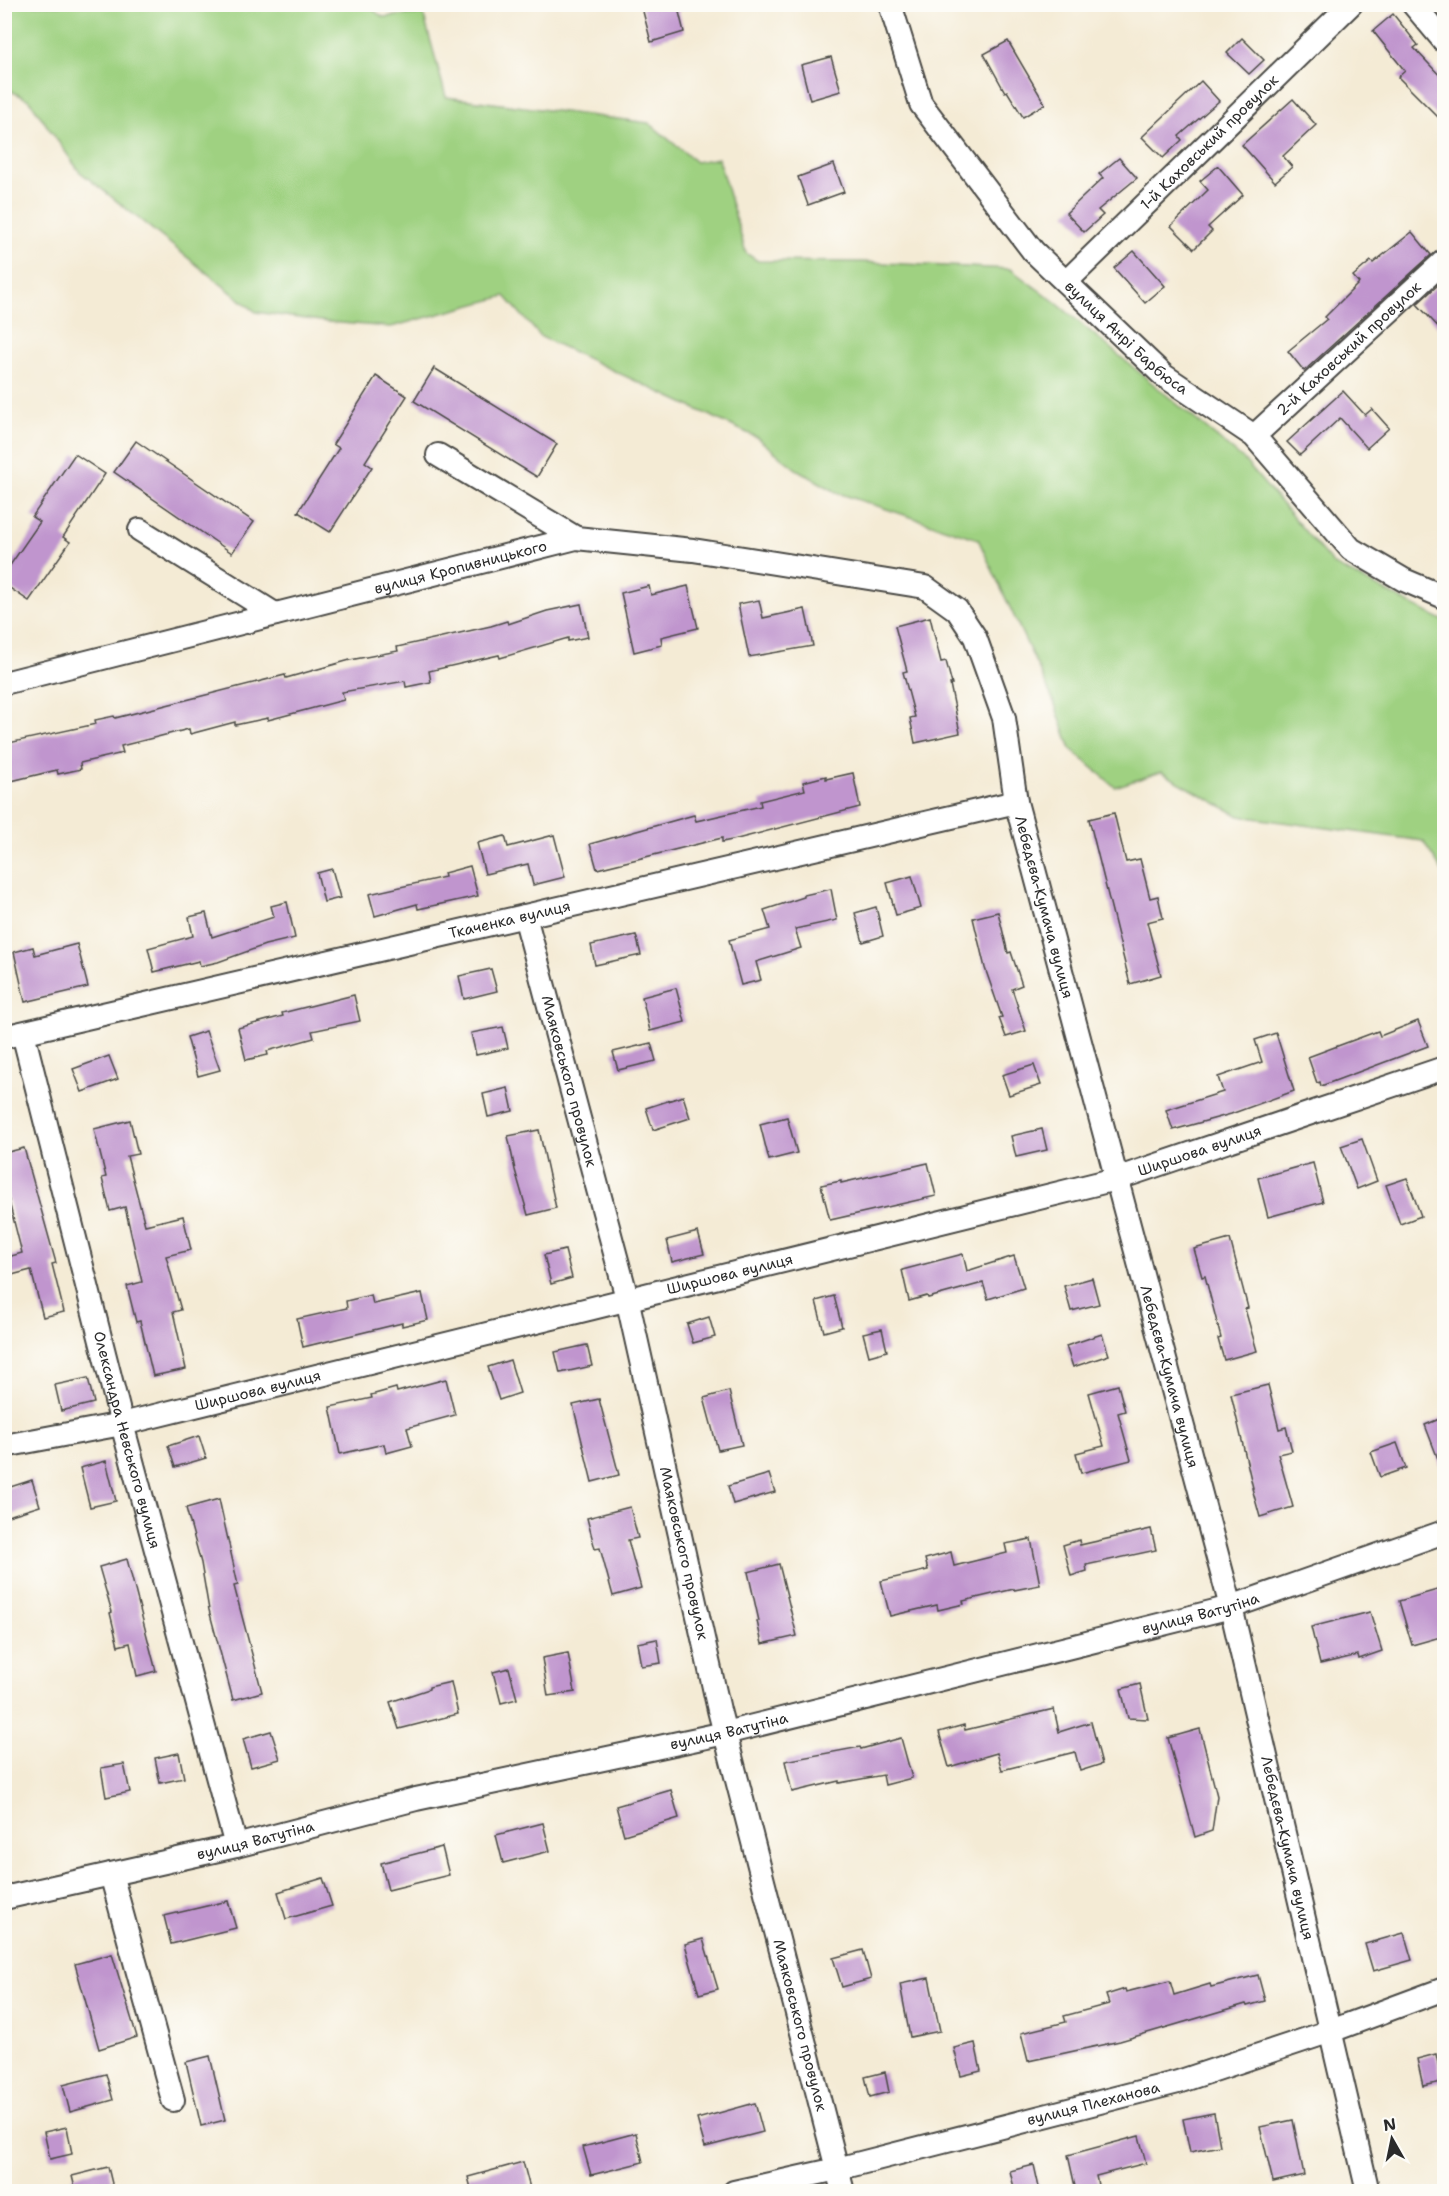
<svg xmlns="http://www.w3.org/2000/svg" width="1449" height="2196" viewBox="0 0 1449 2196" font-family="'Shantell Sans',sans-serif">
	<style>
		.green { fill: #9fd181; stroke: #657e56; stroke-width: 1.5 }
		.building { fill: #c095ce }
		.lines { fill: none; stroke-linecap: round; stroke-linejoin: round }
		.minor-casing { stroke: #494844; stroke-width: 26 }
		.minor { stroke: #fff; stroke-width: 22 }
		.labels { text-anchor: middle; stroke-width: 6; stroke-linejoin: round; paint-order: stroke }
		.street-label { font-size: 15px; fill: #2b2b2b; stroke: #fdfcf7 }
	</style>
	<rect width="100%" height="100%" fill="#fdfcf7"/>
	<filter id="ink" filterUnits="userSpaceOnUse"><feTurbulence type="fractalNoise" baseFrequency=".0167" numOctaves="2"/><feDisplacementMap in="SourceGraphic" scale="12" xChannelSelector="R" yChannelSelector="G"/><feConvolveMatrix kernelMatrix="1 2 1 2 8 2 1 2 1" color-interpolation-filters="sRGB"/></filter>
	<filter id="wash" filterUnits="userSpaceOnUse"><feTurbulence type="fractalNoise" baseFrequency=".008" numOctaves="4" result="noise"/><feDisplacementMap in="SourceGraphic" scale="24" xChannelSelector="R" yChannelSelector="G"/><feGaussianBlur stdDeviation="1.35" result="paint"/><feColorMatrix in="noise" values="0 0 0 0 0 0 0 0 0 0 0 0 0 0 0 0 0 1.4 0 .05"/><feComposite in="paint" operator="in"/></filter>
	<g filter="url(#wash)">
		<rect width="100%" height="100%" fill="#f4ebd5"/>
		<path class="green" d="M366,5L383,17L423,13L446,97L649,123L696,162L718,158L746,253L758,261L861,262L1010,269L1054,301L1244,460L1334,565L1444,621V874L1423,841L1239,816L1161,772L1115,787L1071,749L1054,702L978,539L838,493L796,469L756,437L541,337L505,296L391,327L328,322L256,312L79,171L29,100L5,88V5Z"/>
		<g id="blocks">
			<g class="building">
				<path d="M641,4H677L684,32L651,42Z"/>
				<path d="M1393,14L1418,45L1414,48L1444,80V123L1398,77L1405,71L1373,31Z"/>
				<path d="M1242,38L1264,60L1249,74L1227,53Z"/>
				<path d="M1008,41L1045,104L1023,117L1007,91L1005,92L984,54Z"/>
				<path d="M831,57L841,91L810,100L801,65Z"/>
				<path d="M1201,81L1219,101L1179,136L1182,140L1163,158L1142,137Z"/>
				<path d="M1293,99L1316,125L1283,156L1292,167L1275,182L1242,145Z"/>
				<path d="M1119,158L1137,178L1098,210L1103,215L1084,232L1066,213L1103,178L1099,174Z"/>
				<path d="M834,164L844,192L808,205L798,177Z"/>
				<path d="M1218,166L1243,195L1208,227L1212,231L1194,249L1171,226L1208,190L1200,181Z"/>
				<path d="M1412,232L1431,255L1304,371L1288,351L1327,319L1325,317L1359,283L1353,276L1371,261L1373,263Z"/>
				<path d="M1134,251L1165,286L1145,303L1114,268Z"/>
				<path d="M1438,285L1444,293V333L1417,304Z"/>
				<path d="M434,368L557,444L537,477L414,401Z"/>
				<path d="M376,376L407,396L365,462L372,467L330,532L298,512L339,448L333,444Z"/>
				<path d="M1343,391L1365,415L1372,409L1389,428L1367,448L1340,418L1300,455L1287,442Z"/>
				<path d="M136,441L254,522L232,553L114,472Z"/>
				<path d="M75,454L105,474L63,537L70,542L29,601L4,584V574L40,522L32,517Z"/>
				<path d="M649,586L651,595L688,586L698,628L661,637L662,645L634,652L621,593Z"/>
				<path d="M759,600L763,618L805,609L813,646L749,657L738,604Z"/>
				<path d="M581,604L588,637L568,641V638L500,658L499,655L429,671L431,682L406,687L405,681L342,692L344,700L268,720V718L235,725V722L190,734L189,729L121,746L123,753L80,763L81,769L58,774L57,770L11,781L4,757V744L96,724L95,720L114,716L115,718L285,675L286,678L350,660L398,651L397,647L491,626L507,621L508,624L547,611Z"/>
				<path d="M930,617L941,662L946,661L952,684H950L960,733L915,743L910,718L915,717L903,672L907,671L895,626Z"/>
				<path d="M853,773L860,807L737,839L722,842V838L597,869L590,844L694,815L696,821L761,806L760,801L805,790L803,782L826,776V779Z"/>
				<path d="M1114,813L1126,862L1140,859L1150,898L1158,896L1163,918L1147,922L1161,975L1130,984L1089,819Z"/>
				<path d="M554,835L565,877L533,885L528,864L485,874L477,843L505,836L508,847Z"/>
				<path d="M470,866L478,896L418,909L417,904L375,916L369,894L445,877L444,873Z"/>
				<path d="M332,869L340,898L324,902L317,873Z"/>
				<path d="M912,876L921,908L896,915L887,883Z"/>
				<path d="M831,889L837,920L795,929L801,948L756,962L761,980L741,985L729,940L770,929L764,910L804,897V895Z"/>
				<path d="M287,902L295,938L265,945L218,962L200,966L199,961L154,972L148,948L193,936L189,917L206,913L212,937L274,917L271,906Z"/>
				<path d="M876,907L883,936L863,942L855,913Z"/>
				<path d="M998,912L1008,953L1011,952L1022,985L1012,989L1026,1031L1006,1037L999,1018L1002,1017L985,968L973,918Z"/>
				<path d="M636,935L641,955L595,965L591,945Z"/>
				<path d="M77,944L88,987L25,1002L14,952L33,947L35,955Z"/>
				<path d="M491,969L497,991L464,999L459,976Z"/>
				<path d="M676,988L685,1022L650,1031L642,997Z"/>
				<path d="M354,995L360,1021L312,1031L314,1038L267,1051L268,1055L246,1060L238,1028L283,1016L282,1013Z"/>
				<path d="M1418,1021L1428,1046L1321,1086L1320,1082L1317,1083L1308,1057L1378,1031L1380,1036Z"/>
				<path d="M503,1027L508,1048L476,1055L471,1033Z"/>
				<path d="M206,1031L220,1070L198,1076L187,1037Z"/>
				<path d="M1276,1033L1294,1091L1231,1114L1173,1130L1166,1110L1223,1092L1218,1077L1262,1062L1255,1040Z"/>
				<path d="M651,1043L656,1061L618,1070L613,1052Z"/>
				<path d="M109,1056L118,1079L82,1092L73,1069Z"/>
				<path d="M1034,1065L1041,1085L1009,1095L1002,1075Z"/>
				<path d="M508,1088L513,1111L488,1117L483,1094Z"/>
				<path d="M683,1096L690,1118L653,1130L646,1108Z"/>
				<path d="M787,1117L797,1153L769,1160L760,1124Z"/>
				<path d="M130,1120L138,1154L127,1156L145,1225L183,1216L191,1250L166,1256L181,1310L173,1312L186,1369L153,1376L140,1321L136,1322L127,1286L142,1282L125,1207L110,1211L102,1178L106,1177L94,1129Z"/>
				<path d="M1042,1129L1047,1150L1016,1157L1011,1136Z"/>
				<path d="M539,1130L556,1208L528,1215L515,1170L508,1136Z"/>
				<path d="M1362,1139L1377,1181L1357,1189L1341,1146Z"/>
				<path d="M24,1148L56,1263L52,1264L64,1312L43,1317L31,1270L4,1277V1258L22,1253L4,1182V1153Z"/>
				<path d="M928,1163L936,1196L830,1220L821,1185L841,1181V1183Z"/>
				<path d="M1313,1163L1323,1202L1268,1217L1258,1178Z"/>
				<path d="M1407,1178L1421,1216L1400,1224L1386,1185Z"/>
				<path d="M698,1232L704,1254L672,1262L667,1240Z"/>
				<path d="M1230,1239L1248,1308L1245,1309L1257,1351L1224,1360L1218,1339L1221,1338L1205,1276L1202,1277L1194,1249Z"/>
				<path d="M565,1250L572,1278L551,1284L544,1255Z"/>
				<path d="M963,1254L967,1271L1014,1256L1024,1288L988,1299L983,1283L928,1298L927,1296L909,1301L902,1270Z"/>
				<path d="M1092,1278L1099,1304L1071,1311L1064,1286Z"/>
				<path d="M422,1293L428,1320L402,1326V1323L303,1347L297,1319L347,1308L346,1301L371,1295L373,1304Z"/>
				<path d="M834,1296L842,1327L824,1332L816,1301Z"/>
				<path d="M709,1317L715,1337L693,1343L687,1324Z"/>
				<path d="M882,1329L887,1351L869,1356L863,1333Z"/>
				<path d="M1102,1334L1109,1355L1073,1367L1066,1346Z"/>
				<path d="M587,1345L592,1366L560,1373L555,1352Z"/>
				<path d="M510,1360L520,1393L499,1400L488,1367Z"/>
				<path d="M88,1378L94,1403L61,1411L55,1385Z"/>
				<path d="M446,1379L455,1415L407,1428L412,1446L386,1453L384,1444L340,1454L330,1407L372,1398L371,1395L396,1388L397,1392Z"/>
				<path d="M1118,1385L1125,1411L1118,1413L1131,1460L1081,1473L1076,1453L1104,1446L1089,1393Z"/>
				<path d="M1268,1385L1279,1429L1286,1427L1292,1451L1278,1454L1293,1507L1260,1517L1252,1488H1253L1231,1394Z"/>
				<path d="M729,1391L742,1445L718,1450L704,1398Z"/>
				<path d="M599,1399L619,1475L592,1482L573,1405Z"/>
				<path d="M1444,1417V1472H1443L1425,1425Z"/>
				<path d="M199,1436L206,1458L175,1467L168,1446Z"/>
				<path d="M1397,1443L1406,1468L1380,1477L1371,1452Z"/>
				<path d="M106,1461L116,1501L90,1507L80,1468Z"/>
				<path d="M769,1474L775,1492L733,1504L728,1486Z"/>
				<path d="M32,1480L40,1506L8,1516L4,1503V1489Z"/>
				<path d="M219,1499L238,1585L234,1586L262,1692L233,1700L209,1610L201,1563L186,1508Z"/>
				<path d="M630,1507L638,1538L628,1540L641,1588L613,1596L600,1548L595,1549L587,1518Z"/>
				<path d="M1151,1529L1156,1550L1086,1565L1087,1571L1071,1576L1063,1545L1079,1540L1080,1545Z"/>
				<path d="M1031,1539L1040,1585L1014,1590V1589L963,1601L964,1604L938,1610L937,1605L890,1616L881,1581L928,1570L925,1559L951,1552L954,1566L1007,1553L1005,1544Z"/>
				<path d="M127,1559L156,1671L137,1676L130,1643L118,1646L110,1613L112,1612L99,1567Z"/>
				<path d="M779,1564L797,1636L762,1644L757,1621H759L748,1572Z"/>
				<path d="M1444,1588V1636L1412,1645L1399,1601Z"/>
				<path d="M1370,1612L1382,1651L1359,1659L1358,1655L1320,1664L1311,1627Z"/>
				<path d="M657,1639L661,1663L641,1666L637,1643Z"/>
				<path d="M568,1653L575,1692L548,1696L542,1658Z"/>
				<path d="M509,1668L517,1699L501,1703L493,1672Z"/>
				<path d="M451,1682L458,1714L399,1729L390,1702L429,1689V1687Z"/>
				<path d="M1140,1684L1148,1719L1128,1718L1121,1689Z"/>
				<path d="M1054,1709L1059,1732L1091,1722L1102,1764L1080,1771L1075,1752L1002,1770L997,1753L949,1767L939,1732L964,1725L965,1730Z"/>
				<path d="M1200,1729L1217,1796L1212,1831L1195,1837L1168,1738Z"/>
				<path d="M271,1731L280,1759L251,1767L243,1739Z"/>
				<path d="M901,1738L912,1778L885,1785L883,1775L839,1783V1781L792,1792L785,1761L860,1747L861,1749Z"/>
				<path d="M179,1753L184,1778L160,1783L155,1758Z"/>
				<path d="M124,1764L130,1792L106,1797L101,1768Z"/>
				<path d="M671,1790L679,1818L624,1835L616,1806Z"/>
				<path d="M543,1823L550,1851L503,1863L496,1835Z"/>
				<path d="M442,1847L449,1875L388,1890L381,1863Z"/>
				<path d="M323,1878L332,1906L286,1919L278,1892Z"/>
				<path d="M228,1901L236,1928L171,1944L164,1916Z"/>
				<path d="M1404,1933L1412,1960L1373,1971L1365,1944Z"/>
				<path d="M703,1939L718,1989L699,1994L685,1944Z"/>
				<path d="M863,1950L871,1979L842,1987L833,1958Z"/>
				<path d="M112,1954L137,2037L99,2049L75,1964Z"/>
				<path d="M1258,1975L1265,2001L1247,2006L1246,2004L1120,2041L1028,2061L1021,2033L1066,2022L1064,2016L1109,2004L1106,1995L1125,1989L1126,1992L1170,1981L1174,1995L1210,1984L1211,1987Z"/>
				<path d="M929,1978L940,2031L910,2037L900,1984Z"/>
				<path d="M975,2043L981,2071L961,2076L954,2048Z"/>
				<path d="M1436,2054L1442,2082L1423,2086L1417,2059Z"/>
				<path d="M210,2056L225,2120L201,2126L186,2062Z"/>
				<path d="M885,2072L889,2092L870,2097L865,2077Z"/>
				<path d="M106,2074L113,2100L70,2112L63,2085Z"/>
				<path d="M755,2103L763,2132L705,2147L697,2119Z"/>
				<path d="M1214,2113L1220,2146L1190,2152L1183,2119Z"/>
				<path d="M1293,2120L1304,2175L1273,2182L1260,2127Z"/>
				<path d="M67,2127L72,2154L50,2159L44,2132Z"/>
				<path d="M636,2133L643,2162L591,2175L583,2147Z"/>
				<path d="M1139,2136L1146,2163L1096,2176L1098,2185L1076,2191L1068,2155Z"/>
				<path d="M523,2162L531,2192H472L468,2177Z"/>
				<path d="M1034,2165L1040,2192H1015L1010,2171Z"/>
				<path d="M108,2167L114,2192H76L72,2176Z"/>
			</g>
		</g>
	</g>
	<g filter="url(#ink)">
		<use href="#blocks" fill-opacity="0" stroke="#494844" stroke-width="1.5"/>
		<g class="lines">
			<g class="minor-casing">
				<g id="minor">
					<path id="s1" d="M890,4L921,104L1033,251L1163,375L1254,436L1351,549L1404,580L1444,597"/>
					<path d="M1413,4L1444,41"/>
					<path id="s2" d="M1066,282L1351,4"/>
					<path id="s3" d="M1254,436L1444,261"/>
					<path d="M438,455L576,538"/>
					<path d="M140,530L275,614"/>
					<path id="s4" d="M4,683L576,538L693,550L925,587L957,610L975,637L1004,718L1016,802L1231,1607L1368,2192"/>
					<path id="s5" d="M525,916L627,1298L719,1710L843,2192"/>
					<path id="s6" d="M23,1033L122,1424L236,1846"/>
					<path id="s7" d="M4,1037L1016,802"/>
					<path id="s8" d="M4,1446L122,1424L1116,1179L1444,1068"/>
					<path d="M111,1874L173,2100"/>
					<path id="s9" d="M4,1898L236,1846L416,1799L725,1733L1231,1607L1444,1532"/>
					<path id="s10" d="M734,2192L837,2169L1178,2082L1331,2031L1444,1989"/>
				</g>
			</g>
			<use href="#minor" class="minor"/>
		</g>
	</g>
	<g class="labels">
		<g class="street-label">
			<text dy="5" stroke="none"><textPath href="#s2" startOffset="200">1-й Каховський провулок</textPath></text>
			<text dy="5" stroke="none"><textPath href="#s1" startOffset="417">вулиця Анрі Барбюса</textPath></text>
			<text dy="5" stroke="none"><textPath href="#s3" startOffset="129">2-й Каховський провулок</textPath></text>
			<text dy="5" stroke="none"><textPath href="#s4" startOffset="471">вулиця Кропивницького</textPath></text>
			<text dy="5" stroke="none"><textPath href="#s4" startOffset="1294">Лебедєва-Кумача вулиця</textPath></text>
			<text dy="5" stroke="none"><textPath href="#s7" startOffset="519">Ткаченка вулиця</textPath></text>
			<text dy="5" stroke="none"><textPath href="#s5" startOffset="171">Маяковського провулок</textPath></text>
			<text dy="5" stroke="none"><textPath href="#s8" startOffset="1232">Ширшова вулиця</textPath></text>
			<text dy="5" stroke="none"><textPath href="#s8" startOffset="746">Ширшова вулиця</textPath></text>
			<text dy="5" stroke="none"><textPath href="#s4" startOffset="1780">Лебедєва-Кумача вулиця</textPath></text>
			<text dy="5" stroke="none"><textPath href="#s8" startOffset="260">Ширшова вулиця</textPath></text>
			<text dy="5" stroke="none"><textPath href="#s6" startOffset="420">Олександра Невського вулиця</textPath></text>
			<text dy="5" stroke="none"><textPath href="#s5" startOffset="657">Маяковського провулок</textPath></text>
			<text dy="5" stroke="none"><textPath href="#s9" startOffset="1230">вулиця Ватутіна</textPath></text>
			<text dy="5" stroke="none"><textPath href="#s9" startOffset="744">вулиця Ватутіна</textPath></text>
			<text dy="5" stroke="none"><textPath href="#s9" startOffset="258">вулиця Ватутіна</textPath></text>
			<text dy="5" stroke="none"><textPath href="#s4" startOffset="2266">Лебедєва-Кумача вулиця</textPath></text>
			<text dy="5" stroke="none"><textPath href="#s5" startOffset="1143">Маяковського провулок</textPath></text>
			<text dy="5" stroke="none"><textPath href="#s10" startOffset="370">вулиця Плеханова</textPath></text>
		</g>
	</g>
	<rect width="1449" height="2196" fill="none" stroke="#fdfcf7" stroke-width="24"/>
	<g transform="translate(1392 2139) rotate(351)" stroke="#fdfcf7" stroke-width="4.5" paint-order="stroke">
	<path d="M0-4.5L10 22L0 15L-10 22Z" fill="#2b2b2b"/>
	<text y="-9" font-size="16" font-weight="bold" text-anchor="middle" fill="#2b2b2b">N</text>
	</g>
</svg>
